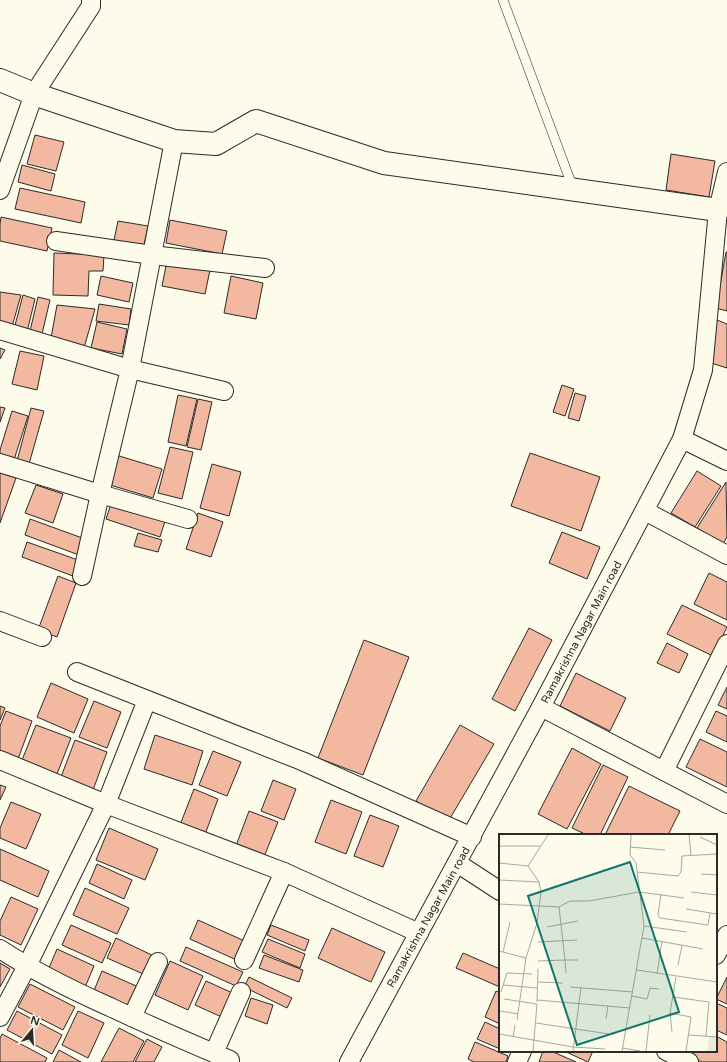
<svg xmlns="http://www.w3.org/2000/svg" width="727" height="1062" viewBox="0 0 727 1062" font-family="'Varela Round',sans-serif">
	<style>
		.building { fill: #f2b8a0; stroke: #2b2b2b }
		.lines { fill: none; stroke-linecap: round; stroke-linejoin: round }
		.service-casing { stroke: #2b2b2b; stroke-width: 10 }
		.minor-casing { stroke: #2b2b2b; stroke-width: 20 }
		.tertiary-casing { stroke: #2b2b2b; stroke-width: 24 }
		.service { stroke: #fdfbea; stroke-width: 9 }
		.minor { stroke: #fdfbea; stroke-width: 18 }
		.tertiary { stroke: #fdfbea; stroke-width: 22 }
		.labels { text-anchor: middle; stroke-width: 3; stroke-linejoin: round; paint-order: stroke }
		.street-label { font-size: 11px; fill: #2b2b2b; stroke: #fdfbea }
		.inset-road { fill: none; stroke: #a9a89e; stroke-width: 1 }
		.view { fill: #0f766e; fill-opacity: 0.15; stroke: #0f766e; stroke-width: 2 }
		.inset-edge { fill: none; stroke: #2b2b2b; stroke-width: 2 }
	</style>
	<rect width="100%" height="100%" fill="#fdfbea"/>
	<g class="building">
		<path d="M35,135L64,142L56,171L27,164Z"/>
		<path d="M671,154L715,161L709,197L666,190Z"/>
		<path d="M22,165L55,174L51,191L18,182Z"/>
		<path d="M20,188L85,202L81,223L15,209Z"/>
		<path d="M1,217L52,228L47,251L0,241V224Z"/>
		<path d="M170,220L227,231L222,254L166,243Z"/>
		<path d="M118,221L148,226L143,250L113,245Z"/>
		<path d="M726,252H727V311L716,308Z"/>
		<path d="M54,253L104,255L103,271H89L88,296L53,295Z"/>
		<path d="M167,261L210,270L205,294L162,286Z"/>
		<path d="M101,276L133,283L129,302L97,295Z"/>
		<path d="M231,276L263,283L256,319L224,313Z"/>
		<path d="M0,292L21,295L11,330L0,325Z"/>
		<path d="M23,295L35,299L27,332L14,329Z"/>
		<path d="M38,297L50,300L42,334L30,331Z"/>
		<path d="M99,304L131,309L129,325L96,321Z"/>
		<path d="M57,305L95,309L84,348L51,338Z"/>
		<path d="M717,320L727,324V368L708,362Z"/>
		<path d="M97,322L127,329L122,354L91,348Z"/>
		<path d="M0,348L5,350L0,359Z"/>
		<path d="M20,351L44,356L37,390L12,384Z"/>
		<path d="M562,385L574,389L565,416L553,412Z"/>
		<path d="M575,393L586,396L579,421L568,418Z"/>
		<path d="M178,395L197,399L186,446L168,442Z"/>
		<path d="M198,399L212,402L201,450L187,447Z"/>
		<path d="M0,407L5,408L0,422Z"/>
		<path d="M31,408L44,411L29,464L17,461Z"/>
		<path d="M12,411L28,416L13,463L0,459V450Z"/>
		<path d="M170,447L193,452L182,499L158,493Z"/>
		<path d="M530,453L600,477L581,531L511,506Z"/>
		<path d="M116,455L162,469L153,498L107,484Z"/>
		<path d="M212,464L241,472L229,516L200,508Z"/>
		<path d="M697,471L721,486L695,527L671,513Z"/>
		<path d="M0,473L16,478L0,523Z"/>
		<path d="M726,482L727,537L723,544L697,528Z"/>
		<path d="M36,485L63,494L53,523L25,513Z"/>
		<path d="M112,501L166,518L160,537L106,519Z"/>
		<path d="M198,513L223,522L211,557L186,549Z"/>
		<path d="M30,519L85,539L79,555L25,535Z"/>
		<path d="M562,532L600,547L587,579L549,563Z"/>
		<path d="M138,533L162,540L158,552L134,546Z"/>
		<path d="M27,542L78,560L73,576L22,557Z"/>
		<path d="M709,573L727,582V620L694,604Z"/>
		<path d="M58,576L76,583L57,637L38,630Z"/>
		<path d="M682,605L727,627L713,656L667,634Z"/>
		<path d="M529,628L552,640L515,711L492,699Z"/>
		<path d="M364,640L409,657L363,775L318,758Z"/>
		<path d="M667,643L688,654L679,673L657,663Z"/>
		<path d="M576,673L626,698L610,731L560,706Z"/>
		<path d="M51,683L88,699L74,733L37,717Z"/>
		<path d="M727,687V709L718,705Z"/>
		<path d="M94,701L121,712L107,748L79,737Z"/>
		<path d="M0,706L5,708L0,720Z"/>
		<path d="M6,711L32,721L18,759L0,752V726Z"/>
		<path d="M716,711L727,716V742L706,732Z"/>
		<path d="M36,725L71,738L57,774L22,760Z"/>
		<path d="M460,725L494,744L449,820L416,801Z"/>
		<path d="M155,735L203,751L192,785L144,769Z"/>
		<path d="M700,739L727,752V787L686,767Z"/>
		<path d="M75,740L107,752L93,790L61,777Z"/>
		<path d="M572,748L601,764L567,829L538,814Z"/>
		<path d="M213,751L241,762L227,796L199,785Z"/>
		<path d="M603,765L628,777L600,835H587L572,828Z"/>
		<path d="M273,780L296,789L284,820L261,811Z"/>
		<path d="M0,785L6,787L0,800Z"/>
		<path d="M629,786L680,811L668,835H605Z"/>
		<path d="M194,789L218,799L203,840L178,830Z"/>
		<path d="M331,800L362,812L346,854L315,842Z"/>
		<path d="M11,802L41,814L26,849L0,838V828Z"/>
		<path d="M249,811L278,822L262,862L234,851Z"/>
		<path d="M370,815L399,826L383,867L354,856Z"/>
		<path d="M109,828L158,849L145,880L96,860Z"/>
		<path d="M0,849L49,871L38,897L0,880Z"/>
		<path d="M97,864L132,880L124,899L89,883Z"/>
		<path d="M85,888L129,908L117,934L73,915Z"/>
		<path d="M11,897L38,909L21,945L0,935V921Z"/>
		<path d="M198,920L249,943L241,962L190,939Z"/>
		<path d="M71,925L111,943L102,963L62,945Z"/>
		<path d="M271,925L309,940L305,951L267,935Z"/>
		<path d="M332,928L385,952L371,982L318,958Z"/>
		<path d="M116,938L158,958L150,977L107,958Z"/>
		<path d="M268,939L305,954L300,968L262,952Z"/>
		<path d="M186,947L243,972L236,986L180,961Z"/>
		<path d="M57,949L94,966L83,992L46,975Z"/>
		<path d="M463,953L500,969V987L456,968Z"/>
		<path d="M264,955L303,970L299,982L259,968Z"/>
		<path d="M170,961L203,976L188,1010L155,995Z"/>
		<path d="M0,963L10,969L0,987Z"/>
		<path d="M102,971L143,989L133,1011L93,993Z"/>
		<path d="M249,977L292,998L287,1008L244,987Z"/>
		<path d="M727,977V1004L716,999Z"/>
		<path d="M206,981L237,995L226,1019L195,1005Z"/>
		<path d="M30,984L75,1007L63,1030L18,1007Z"/>
		<path d="M496,991L500,993V1024L485,1017Z"/>
		<path d="M251,998L273,1005L267,1024L245,1016Z"/>
		<path d="M716,1003L727,1008V1035L716,1030Z"/>
		<path d="M17,1011L62,1035L52,1054L7,1030Z"/>
		<path d="M78,1011L104,1023L88,1058L62,1045Z"/>
		<path d="M485,1022L500,1029V1049L477,1039Z"/>
		<path d="M119,1028L144,1041L133,1062H101Z"/>
		<path d="M2,1034L47,1058L45,1062H0V1038Z"/>
		<path d="M716,1036L727,1042V1062H702L687,1055L688,1051H716Z"/>
		<path d="M147,1039L162,1047L154,1062H135Z"/>
		<path d="M475,1042L508,1056L506,1062H474L468,1059Z"/>
		<path d="M59,1050L81,1062H53Z"/>
		<path d="M543,1051H551L576,1062H539Z"/>
		<path d="M564,1051H593L588,1062Z"/>
	</g>
	<g class="lines">
		<g class="service-casing">
			<path id="service" d="M503,0L573,188"/>
		</g>
		<g class="minor-casing">
			<g id="minor">
				<path d="M0,190L34,94L91,6V0"/>
				<path d="M56,241L152,255L265,268"/>
				<path d="M0,330L130,369L224,391"/>
				<path d="M682,439L727,461"/>
				<path d="M0,463L100,494L130,369L174,141"/>
				<path d="M645,511L727,555"/>
				<path d="M82,576L100,494L188,519"/>
				<path d="M0,621L42,637"/>
				<path d="M77,672L302,761L472,837"/>
				<path d="M541,707L727,804"/>
				<path d="M0,760L106,804L284,872L419,933"/>
				<path d="M664,771L727,644"/>
				<path d="M457,863L500,891"/>
				<path d="M0,949C35,972 72,990 110,1007C150,1026 190,1043 230,1060"/>
				<path d="M716,955L727,935"/>
				<path d="M244,960L284,872"/>
				<path d="M0,1017L27,966L106,804L147,700"/>
				<path d="M132,1017L158,962"/>
				<path d="M666,1051L689,1062"/>
				<path d="M214,1053L241,992"/>
				<path d="M349,1062L541,707L682,439L703,370L718,210L727,172"/>
				<path d="M517,1062L522,1051"/>
			</g>
		</g>
		<g class="tertiary-casing">
			<path id="tertiary" d="M0,80L34,94L174,141L216,144L256,121L384,163L718,210"/>
		</g>
		<use href="#service" class="service"/>
		<use href="#minor" class="minor"/>
		<use href="#tertiary" class="tertiary"/>
	</g>
	<g class="labels">
		<g class="street-label">
			<text transform="translate(581 632) rotate(-62)" y="4">Ramakrishna Nagar Main road</text>
			<text transform="translate(428 917) rotate(-61)" y="4">Ramakrishna Nagar Main road</text>
		</g>
	</g>
	<g transform="translate(499 834)">
		<rect width="218" height="218" fill="#fdfbea"/>
		<path d="M210,203H218V217H208Z" fill="#ecebdb"/>
		<path class="inset-road" d="M190,1L192,21M201,3L218,11M0,12H41M131,13L166,16M0,29L29,32M138,38L179,42L182,38L183,22L218,20M202,40L218,41M0,46L40,48M192,58L218,61M162,60L159,81L161,84L209,91L211,79M0,70L60,73L71,67H90L140,58L185,64M187,75L218,80M145,92L188,98M48,93L79,87M143,104L204,115M39,108L78,106M0,117L27,124M4,118L11,88M39,127L66,126L60,73M179,131L183,111M138,136L218,148M67,139L66,126H79M158,140L163,107M177,143L171,179L192,183L187,217M38,148L64,149M4,151L38,154M71,153L134,158M2,158L8,139L33,140M133,162L148,165L151,154L160,155M174,163L210,168L207,202M5,165L38,170L34,217M38,166L131,174M38,168L39,135M1,177L19,180M171,179L173,198M107,185L109,171M18,186L27,124L38,89L42,58L40,48L29,32L49,1M37,189L110,200M0,200L74,213L106,215M190,201L218,203M14,203L16,191M123,214L141,217M74,217L82,153M123,217L145,92L137,29L131,21L132,1M147,217L151,181"/>
		<path class="view" d="M131,28L180,178L78,211L29,62Z"/>
		<rect width="218" height="218" class="inset-edge"/>
	</g>
	<g transform="translate(32 1030) rotate(18)" stroke="#fdfbea" stroke-width="3" paint-order="stroke">
	<path d="M0-3L7 15L0 10L-7 15Z" fill="#2b2b2b"/>
	<text y="-6" font-size="11" font-weight="bold" text-anchor="middle" fill="#2b2b2b">N</text>
	</g>
</svg>
